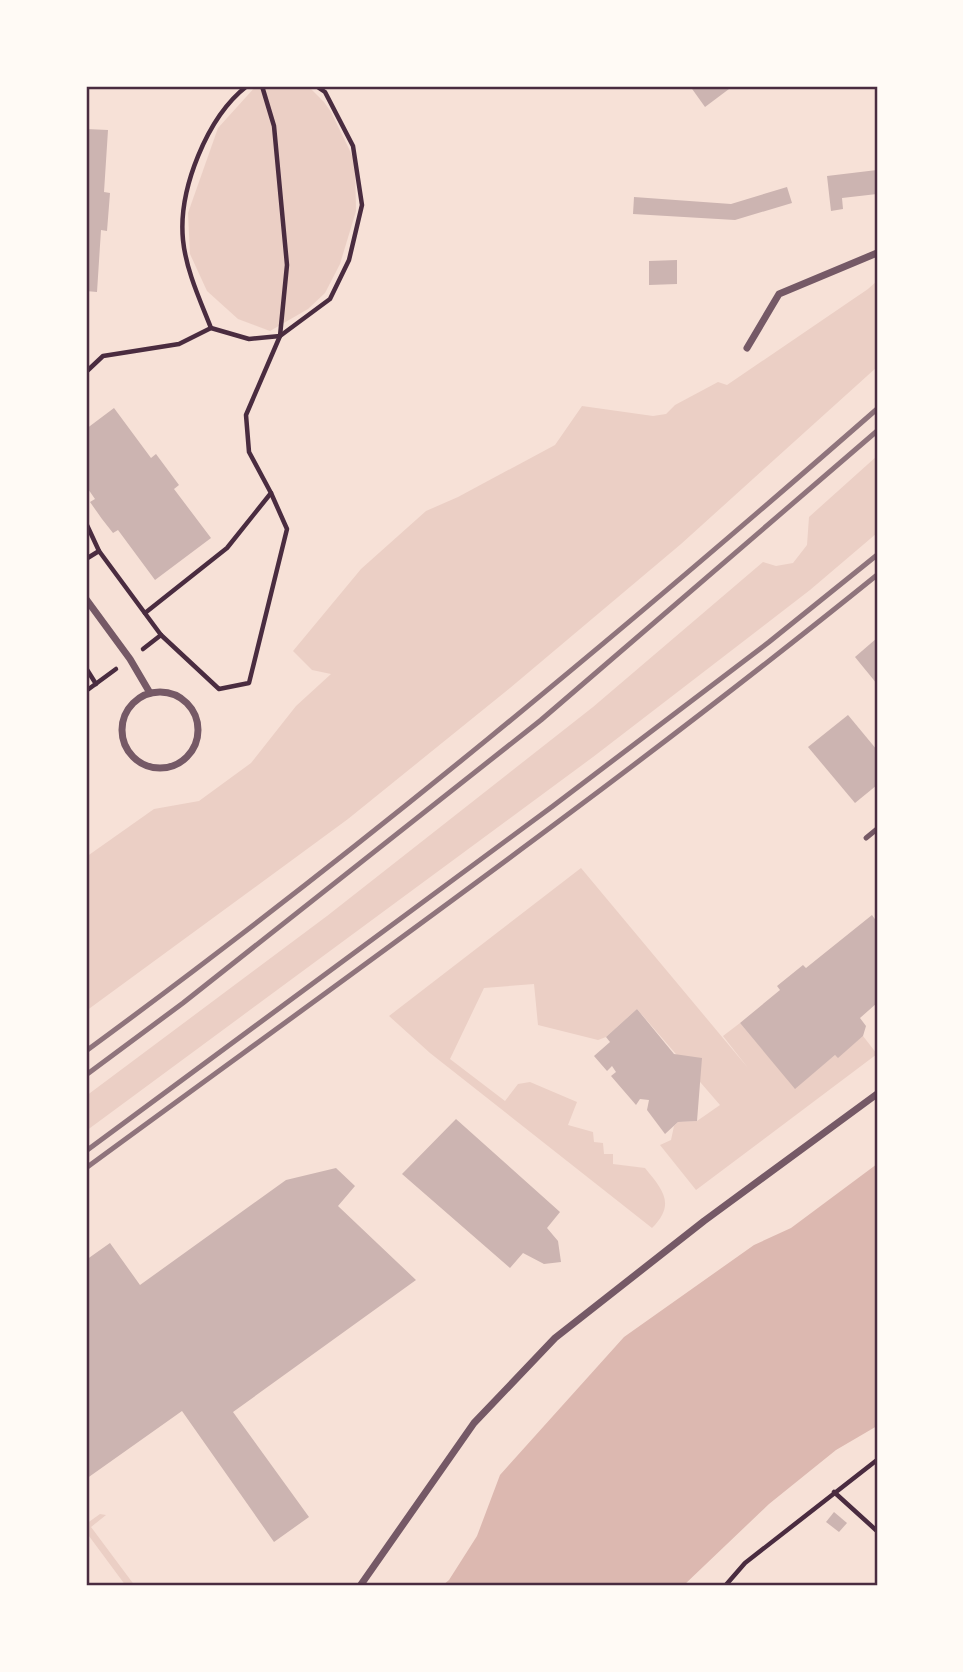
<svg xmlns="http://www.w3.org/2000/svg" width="963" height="1672" viewBox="0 0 963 1672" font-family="'Asap Condensed',sans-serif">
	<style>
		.green { fill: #ebcfc5 }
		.water { fill: #dcb8b0 }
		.building { fill: #ccb4b1 }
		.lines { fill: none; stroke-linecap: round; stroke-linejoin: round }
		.path { stroke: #4a2c40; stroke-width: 4.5 }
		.service { stroke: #755966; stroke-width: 5 }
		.minor { stroke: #755966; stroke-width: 7 }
		.rail { stroke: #8f747c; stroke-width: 5 }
		.neatline { fill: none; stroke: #4a2c40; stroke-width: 2.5 }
	</style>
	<rect width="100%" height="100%" fill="#f7e1d7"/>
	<g class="green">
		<path d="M256,86H308L324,102L331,112L351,153L355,163L356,211L340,264L325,293L308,309L270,331L238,319L207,291L190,254L188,213L218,128Z"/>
		<path d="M877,281V367L681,544L510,688L348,819L86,1011V857L154,809L199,801L251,763L296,706L331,674L312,670L293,651L361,569L426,511L458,497L555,445L582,406L653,416L666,414L675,405L718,382L727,385L868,289Z"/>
		<path d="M877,456V533L810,590L593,757L86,1131V1096L327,916L593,707L763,562L776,566L793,563L807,545L809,517Z"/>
		<path d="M581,868L748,1068L723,1036L740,1023L795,1088L835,1055L838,1057L863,1036L877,1054L696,1190L660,1145L671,1140L674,1126L678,1122L697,1121L720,1105L637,1009L606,1037L598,1040L538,1025L534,984L484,988L450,1059L505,1101L518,1084L530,1082L577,1102L568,1125L593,1132L594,1142L603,1143L604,1154H613V1164L645,1168C663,1190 676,1204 652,1228L430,1053L389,1016Z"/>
		<path d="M100,1514L106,1515L91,1527L135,1586H126L86,1532V1524Z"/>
	</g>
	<path class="water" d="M877,1164V1426L836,1450L769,1504L683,1586H442L449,1580L477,1536L500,1475L624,1337L754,1245L791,1228Z"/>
	<g class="building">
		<path d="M690,86H733L705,107Z"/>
		<path d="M86,129L108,130L104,192L110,193L107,231L101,230L97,292L86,291Z"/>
		<path d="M877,170V194L842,198L843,209L831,211L827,176Z"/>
		<path d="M787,187L792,203L735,220L633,214L634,197L731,204Z"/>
		<path d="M677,260V284L649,285V261Z"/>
		<path d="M114,408L151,458L156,454L179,485L174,489L211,538L155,580L118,530L113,533L102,519L90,502L95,499L86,486V429Z"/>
		<path d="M877,638V684L855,657Z"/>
		<path d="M848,715L877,750V785L855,803L808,747Z"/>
		<path d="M872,915L877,922V1003L860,1018L866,1026L863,1036L838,1058L835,1055L795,1089L740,1023L780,990L777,986L803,965L806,968Z"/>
		<path d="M637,1009L674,1054L702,1058L697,1121L678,1122L665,1134L647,1110L649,1100L640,1099L636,1105L611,1076L616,1072L612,1066L607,1071L594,1056L610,1042L606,1037Z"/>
		<path d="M456,1119L560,1212L547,1228L558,1241L561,1262L544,1264L523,1253L510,1268L402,1174Z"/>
		<path d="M336,1168L355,1186L338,1206L416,1280L233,1412L309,1517L274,1542L182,1411L86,1479V1260L110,1243L140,1285L286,1180Z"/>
		<path d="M834,1512L847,1523L839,1532L826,1522Z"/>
	</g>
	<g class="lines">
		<g class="path">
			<path d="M211,328C200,300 186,270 183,240C178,190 207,117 247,86"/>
			<path d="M86,372L103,356L179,344L211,328L249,339L280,336L330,299L349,260L362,205L353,146L325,92L316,86"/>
			<path d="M86,523L99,551"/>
			<path d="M86,559L99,551L161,635L219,689L249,683L287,529L271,493"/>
			<path d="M145,613L227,548L271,493L249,452L246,415L280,336L287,265L274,126L262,86"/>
			<path d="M143,649L161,635"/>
			<path d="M86,668L96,684"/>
			<path d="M86,691L116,669"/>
			<path d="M834,1492L877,1531"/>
			<path d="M725,1586L745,1563L877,1460"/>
		</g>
		<path class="service" d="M866,838L877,829"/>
		<g class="minor">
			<path d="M747,348L779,294L877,253"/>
			<path d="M86,599L130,659L150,693"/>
			<circle cx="160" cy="730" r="38"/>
			<path d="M360,1586L474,1423L555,1338L704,1221L877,1094"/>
		</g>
		<g class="rail">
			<path d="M86,1051C360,850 621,633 877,409"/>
			<path d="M86,1075L183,1003L541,720L877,431"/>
			<path d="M86,1151L553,806L769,642L877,555"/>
			<path d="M86,1168C352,973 621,782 877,575"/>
		</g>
	</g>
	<rect width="963" height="1672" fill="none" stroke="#fffaf5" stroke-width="175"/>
	<rect x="88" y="88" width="788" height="1496" class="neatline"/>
</svg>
